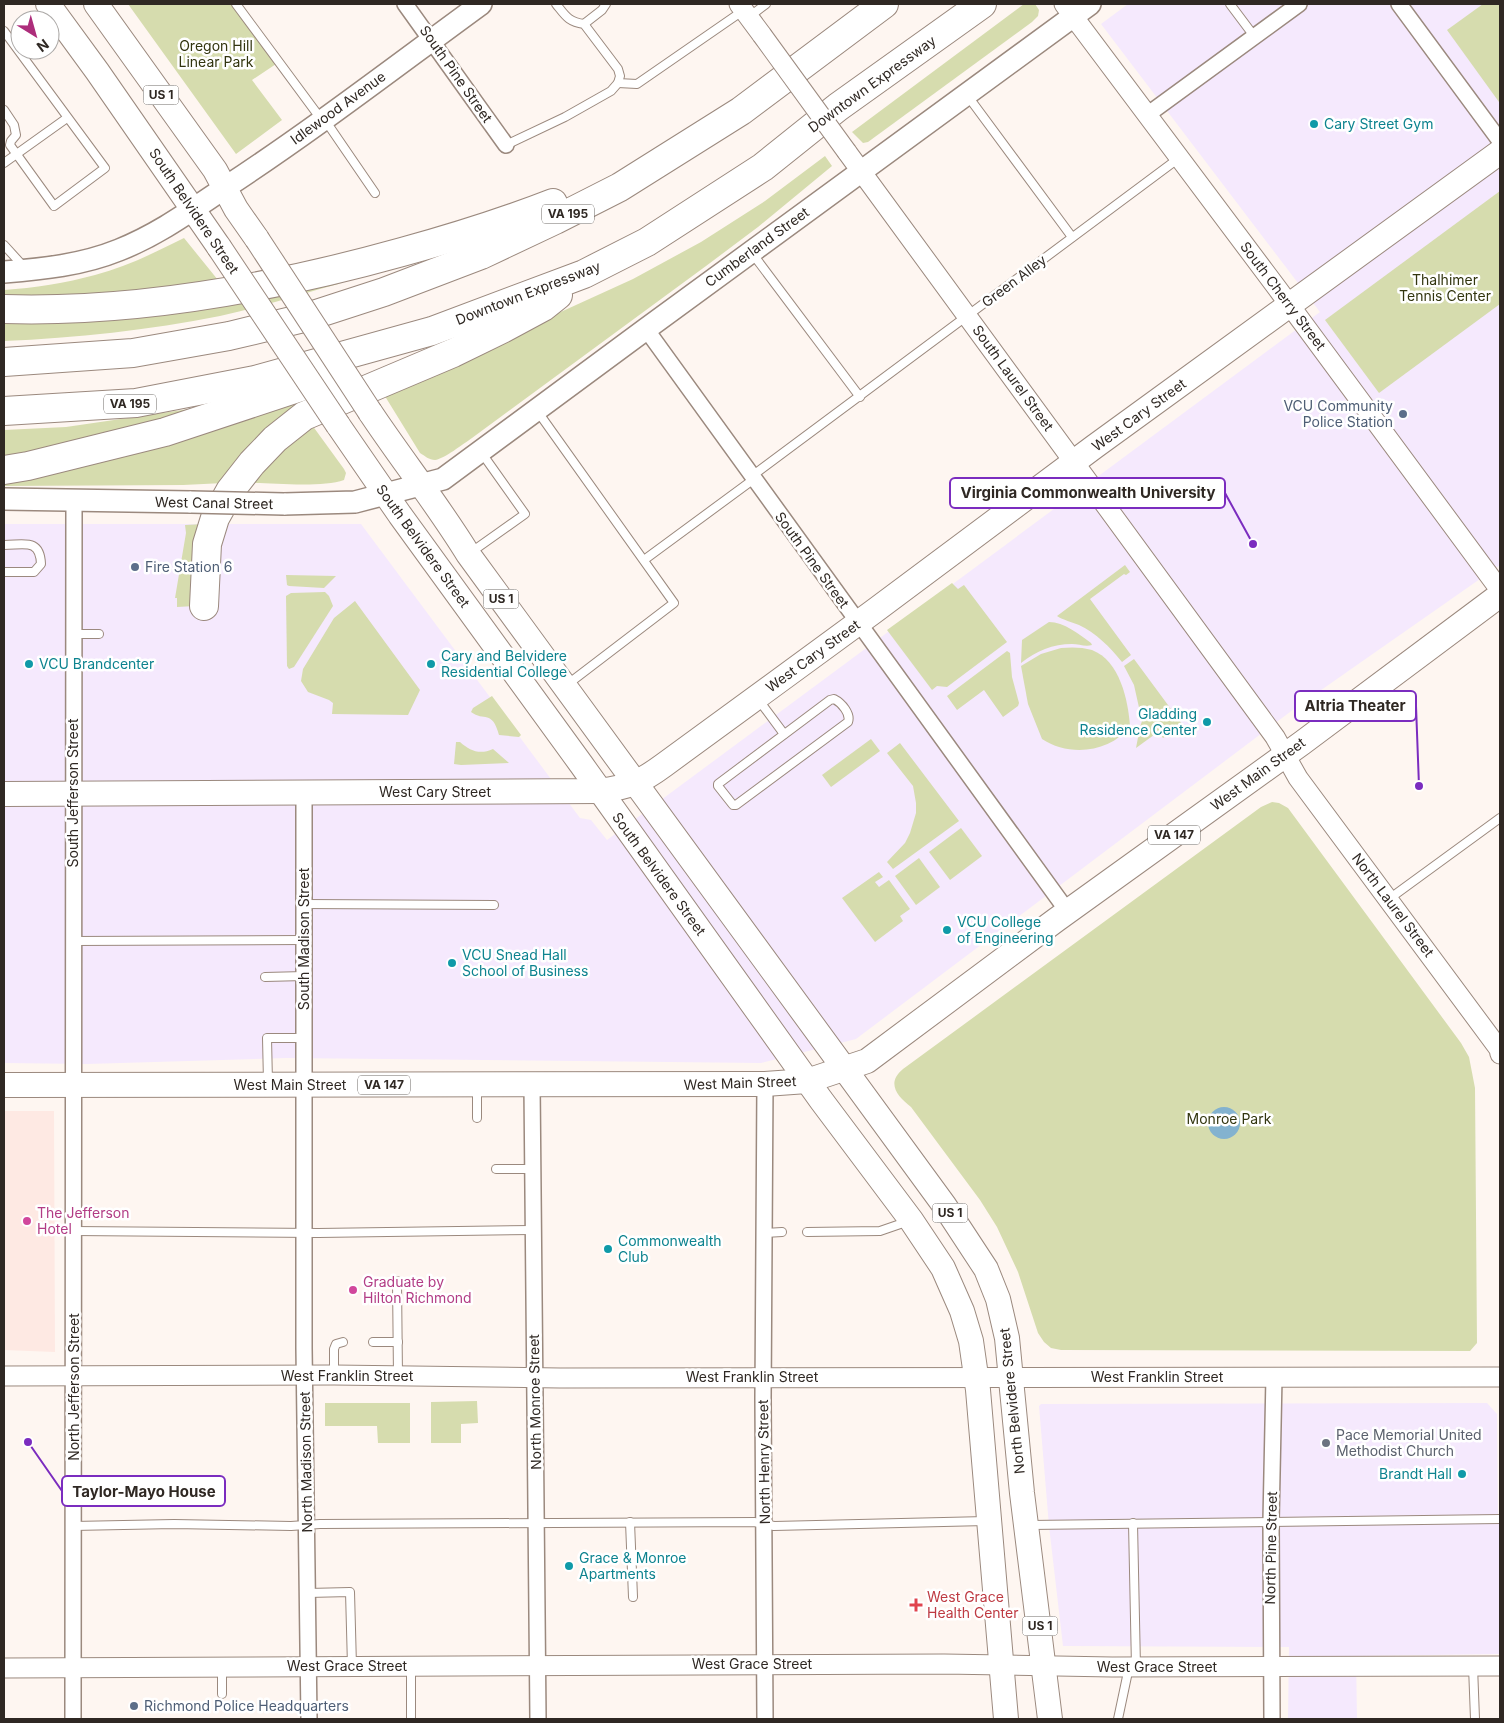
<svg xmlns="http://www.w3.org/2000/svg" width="1504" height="1723" viewBox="0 0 1504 1723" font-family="Inter,sans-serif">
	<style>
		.commercial { fill: #fee9e3 }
		.education { fill: #f5e9fd }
		.green { fill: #d6dcae }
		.water { fill: #83b2cf }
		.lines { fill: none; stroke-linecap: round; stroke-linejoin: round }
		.service-casing { stroke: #9b897e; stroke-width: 10 }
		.minor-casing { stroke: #9b897e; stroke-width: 18 }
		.tertiary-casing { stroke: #9b897e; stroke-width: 21 }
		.secondary-casing { stroke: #9b897e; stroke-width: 24 }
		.primary-casing { stroke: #9b897e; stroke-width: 26 }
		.motorway-casing { stroke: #9b897e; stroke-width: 30 }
		.service { stroke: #fff; stroke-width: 8 }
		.minor { stroke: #fff; stroke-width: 15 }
		.tertiary { stroke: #fff; stroke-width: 19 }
		.secondary { stroke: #fff; stroke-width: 21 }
		.primary { stroke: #fff; stroke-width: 24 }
		.motorway { stroke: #fff; stroke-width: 28 }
		.tertiary-bridge-casing { stroke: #9b897e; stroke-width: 21; stroke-linecap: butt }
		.secondary-bridge-casing { stroke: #9b897e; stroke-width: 24; stroke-linecap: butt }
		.primary-bridge-casing { stroke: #9b897e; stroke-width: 26; stroke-linecap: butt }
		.tertiary-bridge { stroke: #fff; stroke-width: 19 }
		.secondary-bridge { stroke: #fff; stroke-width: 21 }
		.primary-bridge { stroke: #fff; stroke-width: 24 }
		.culture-dot { fill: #0f9aa8; stroke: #fff; stroke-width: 2 }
		.service-dot { fill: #5c6f8a; stroke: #fff; stroke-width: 2 }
		.hotel-dot { fill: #d1479c; stroke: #fff; stroke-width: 2 }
		.worship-dot { fill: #6b7280; stroke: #fff; stroke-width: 2 }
		.health-dot { fill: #e0444e; stroke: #fff; stroke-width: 2 }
		.labels { text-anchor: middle; stroke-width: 5; stroke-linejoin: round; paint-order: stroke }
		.shield { fill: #fff; stroke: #6d6865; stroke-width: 1 }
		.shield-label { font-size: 12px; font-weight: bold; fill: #2f2823 }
		.park-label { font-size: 14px; fill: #32350f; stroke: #fff }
		.street-label { font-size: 14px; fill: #2f2823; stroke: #fff }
		.culture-label { font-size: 14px; fill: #0d838f; stroke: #fff; text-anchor: start }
		.service-label { font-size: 14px; fill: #4e5e75; stroke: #fff; text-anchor: start }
		.hotel-label { font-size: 14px; fill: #b23c85; stroke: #fff; text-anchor: start }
		.worship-label { font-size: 14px; fill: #5b616d; stroke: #fff; text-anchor: start }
		.health-label { font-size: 14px; fill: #be3a42; stroke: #fff; text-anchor: start }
		.leader { fill: none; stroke: #7b2cbf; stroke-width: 2 }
		.callout-dot { fill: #7b2cbf; stroke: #fff; stroke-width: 2 }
		.callout { fill: #fff; stroke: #7b2cbf; stroke-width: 2 }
		.callout-label { font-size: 15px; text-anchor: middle; font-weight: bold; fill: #2f2823 }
	</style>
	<rect width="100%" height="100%" fill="#fef6f1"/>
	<path class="commercial" d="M4,1111H54L55,1352L4,1350Z"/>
	<g class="education">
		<path d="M1128,4H1500V565L1294,709L856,1039L761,1063L286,1058L87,1064L4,1063V524H361L580,818L591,820L607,840L1320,312L1101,24Z"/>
		<path d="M1487,1403L1497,1414L1498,1521H1500V1654L1356,1656L1357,1719H1288L1289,1647L1063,1646L1049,1526L1039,1406L1041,1404Z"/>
	</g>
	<g class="green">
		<path d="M128,4H232L276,64L252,80L282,120L236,154Z"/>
		<path d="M1024,4H1035L1039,10L1038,16L1032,22L868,142L863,143L852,132Z"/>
		<path d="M1483,4H1500V101L1499,102L1447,30Z"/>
		<path d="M825,156L832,166L758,227L706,266L472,438C463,444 444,459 435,460C429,460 425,456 420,453L383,393L633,279L701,242L765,201Z"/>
		<path d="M1500,191V304L1379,393L1325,320Z"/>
		<path d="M184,238L222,285L187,290L4,299V290C34,288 66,283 95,275C126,267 156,252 184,238Z"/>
		<path d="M342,283C301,294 261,307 220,316C149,330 76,338 4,341V315L226,300Z"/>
		<path d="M294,398L303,411L224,483L183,485L4,486V477Z"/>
		<path d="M203,407L135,429L4,457V430L66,427Z"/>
		<path d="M312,425L344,469L346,473L344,480C322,488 273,483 249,483L268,459Z"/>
		<path d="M203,524L195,606L177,607V598H175L186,533L185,525Z"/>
		<path d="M1125,565L1130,572L1126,575L1124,574L1090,599L1131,655L1122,662C1110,647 1096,633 1079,625C1072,622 1063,620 1057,616Z"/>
		<path d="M286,575L336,576L324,588L289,586L287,585Z"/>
		<path d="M952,583L958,589L964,585L1007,642L947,687L937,686L932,690L887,630Z"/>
		<path d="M325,592L329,596L333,606L294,667L289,669L287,666L286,596L291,593Z"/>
		<path d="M355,601L420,690L408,715L332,714L333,703L329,700L308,692L301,681L303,669L334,618Z"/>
		<path d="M1049,622C1064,622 1079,634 1091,643L1092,645C1085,647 1079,644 1072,644C1053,644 1036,651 1021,663L1022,640Z"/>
		<path d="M1061,648C1071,647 1082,647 1092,650C1120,661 1128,700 1130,726C1110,753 1069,757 1042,739L1028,704L1021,666L1041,654Z"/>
		<path d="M1007,651L1010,653L1012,677L1019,703L1018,706L1003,717L984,690L957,710L947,696Z"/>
		<path d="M1134,659L1182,724L1163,738L1158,732L1136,748L1140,727L1146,709L1142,708L1140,712L1134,685L1124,666Z"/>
		<path d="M492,696L521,735L519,737L499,735C492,709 484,722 471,712L473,708Z"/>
		<path d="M871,739L880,751L831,787L822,775Z"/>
		<path d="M456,742H460C470,751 480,755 493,749L509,763L461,765L454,764Z"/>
		<path d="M900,743L959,821L893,869L887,862L905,843L910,833L916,813V803L913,786L887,753Z"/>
		<path d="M1272,802L1279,803L1288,808L1461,1043L1469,1057L1475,1088L1477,1343L1470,1351L1061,1350L1051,1348L1044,1342L1038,1333L1018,1272L997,1227L980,1200L911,1107C897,1096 886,1083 903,1069L1261,807Z"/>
		<path d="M961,828L982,856L950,880L929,852Z"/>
		<path d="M919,858L940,887L916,905L895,876Z"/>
		<path d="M879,872L883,877L875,882L879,887L889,880L910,909L900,916L903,921L875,942L842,898Z"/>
		<path d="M477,1401L478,1423L461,1424V1443H431V1402Z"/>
		<path d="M325,1403H410V1443H378L377,1426H325Z"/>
	</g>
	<circle class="water" cx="1224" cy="1123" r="16"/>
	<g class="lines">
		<g class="service-casing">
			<g id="service">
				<path d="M236,4L321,119"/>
				<path d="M1230,4L1254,36"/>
				<path d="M749,17L766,4"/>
				<path d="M584,24L602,10L606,4"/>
				<path d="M4,31L105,168L54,206L10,145L11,141L16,135L14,125L4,110"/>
				<path d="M618,83L637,84L744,10"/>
				<path d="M967,95L1072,237"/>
				<path d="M325,120L375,193"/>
				<path d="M506,145L565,117L611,91L618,83L620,76L618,69L584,24C568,22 565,15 556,4"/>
				<path d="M4,163L67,118"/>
				<path d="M4,245L24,267"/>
				<path d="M752,253L860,397"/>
				<path d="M538,412L674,603L568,684"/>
				<path d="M752,476L1179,158"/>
				<path d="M4,545C24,545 40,538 41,564L34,572H4"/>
				<path d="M470,553L525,514L481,452"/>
				<path d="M644,560L754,479"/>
				<path d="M73,634H99"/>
				<path d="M758,699L784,734"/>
				<path d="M834,699C842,703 851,714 848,722L736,805H733L718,786V784L830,700Z"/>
				<path d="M1389,899L1500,818"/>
				<path d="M304,904L494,905"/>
				<path d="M73,941L304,940"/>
				<path d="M265,977L304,976"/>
				<path d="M268,1082L267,1038H304"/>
				<path d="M477,1087V1118"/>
				<path d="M496,1169H533"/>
				<path d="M73,1231L318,1233L533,1230"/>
				<path d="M807,1232L880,1231L909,1221"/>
				<path d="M765,1233L782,1232"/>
				<path d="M397,1281L398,1376"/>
				<path d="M373,1342H398"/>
				<path d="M334,1374V1349L336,1344L343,1342"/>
				<path d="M630,1522L633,1597"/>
				<path d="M1133,1523L1136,1667"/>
				<path d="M1030,1525L1500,1519"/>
				<path d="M73,1526L174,1524L291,1526L320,1524L754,1522L774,1526L986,1521"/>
				<path d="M308,1593L350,1592L352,1666"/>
				<path d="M411,1666V1719"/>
				<path d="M1473,1666L1475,1719"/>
				<path d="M222,1694V1667"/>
				<path d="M1118,1719L1129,1667"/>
			</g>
		</g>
		<g class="minor-casing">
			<g id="minor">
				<path d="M405,4L506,145"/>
				<path d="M1399,4L1500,141"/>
				<path d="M1147,115L1299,4"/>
				<path d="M646,329L1068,912"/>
				<path d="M304,792V1348L309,1719"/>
				<path d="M765,1084L763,1399L765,1719"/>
				<path d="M532,1085L538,1719"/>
				<path d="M73,1719L74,502"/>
				<path d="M1272,1719L1271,1521L1274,1377"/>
			</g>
		</g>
		<g class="tertiary-casing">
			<g id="tertiary">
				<path d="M739,4L762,35"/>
				<path d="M1064,4L1277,288L1500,590"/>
				<path d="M847,152L1275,737L1298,778L1499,1049L1500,1054"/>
				<path d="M4,1376L334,1375L560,1378L1500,1377"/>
				<path d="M4,1668L944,1664L1112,1667L1500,1666"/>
			</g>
		</g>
		<g class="secondary-casing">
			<g id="secondary">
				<path d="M4,272C43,269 82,265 119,250C159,234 190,211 226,187C313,130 396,66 481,4"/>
				<path d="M4,499L191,502"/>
				<path d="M284,504L355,502L443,479L646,329L1090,4"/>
			</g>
		</g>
		<g class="primary-casing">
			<g id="primary">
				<path d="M48,4L97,71L219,247"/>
				<path d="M96,4L215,170L236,209L257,239"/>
				<path d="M370,412C402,460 438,505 468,554L944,1205L986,1269L998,1299L1007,1338L1022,1493L1050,1719"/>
				<path d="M338,425L400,515L581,764L821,1100L911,1220L943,1268L962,1311L971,1341L978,1390L1006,1719"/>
				<path d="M4,794L600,791C629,787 641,782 664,765L873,612L1094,447L1500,152"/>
				<path d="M4,1085L765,1084L807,1081L867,1061L1056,920L1302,743L1500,595"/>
			</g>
		</g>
		<g class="motorway-casing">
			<g id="motorway">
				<path d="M4,309C138,313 273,288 402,252C453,238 504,222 553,203"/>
				<path d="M4,362L133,353L229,336L304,318L384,292L481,255L555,220L620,187L741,111L884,4"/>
				<path d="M4,411L136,403L255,380L432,331L584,274L647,242L763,167L838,107L982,4"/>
				<path d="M4,470L28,466L165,432L334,376"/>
				<path d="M204,606L207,544L215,518L230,491L252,463L275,439L304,416L453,353L504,328L543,307L558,295"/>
			</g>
		</g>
		<use href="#service" class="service"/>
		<use href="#minor" class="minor"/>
		<use href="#tertiary" class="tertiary"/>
		<use href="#secondary" class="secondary"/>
		<use href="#primary" class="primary"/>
		<use href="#motorway" class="motorway"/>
		<g class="tertiary-bridge-casing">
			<path id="tertiary-bridge" d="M762,35L847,152"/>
		</g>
		<g class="secondary-bridge-casing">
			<path id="secondary-bridge" d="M191,502L284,504"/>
		</g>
		<g class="primary-bridge-casing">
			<g id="primary-bridge">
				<path d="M257,239L370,412"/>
				<path d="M219,247L338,425"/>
			</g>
		</g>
		<use href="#tertiary-bridge" class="tertiary-bridge"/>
		<use href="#secondary-bridge" class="secondary-bridge"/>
		<use href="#primary-bridge" class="primary-bridge"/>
	</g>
	<g class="culture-dot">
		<circle cx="1314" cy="124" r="5"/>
		<circle cx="29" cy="664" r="5"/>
		<circle cx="431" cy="664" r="5"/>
		<circle cx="1207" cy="722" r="5"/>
		<circle cx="947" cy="930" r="5"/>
		<circle cx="452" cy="963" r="5"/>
		<circle cx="608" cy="1249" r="5"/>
		<circle cx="1462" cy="1474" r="5"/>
		<circle cx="569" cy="1566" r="5"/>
	</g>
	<g class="service-dot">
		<circle cx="1403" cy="414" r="5"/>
		<circle cx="135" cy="567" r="5"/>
		<circle cx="134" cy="1706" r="5"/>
	</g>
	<g class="hotel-dot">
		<circle cx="27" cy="1221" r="5"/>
		<circle cx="353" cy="1290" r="5"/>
	</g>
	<circle class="worship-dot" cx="1326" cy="1443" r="5"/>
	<path class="health-dot" d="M913.5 1597.5h5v5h5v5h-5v5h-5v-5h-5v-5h5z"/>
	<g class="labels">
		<g class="shield">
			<rect x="143.5" y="85.5" width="35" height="19" rx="4"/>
			<rect x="542" y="204.5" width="52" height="19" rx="4"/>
			<rect x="104" y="394.5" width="52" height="19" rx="4"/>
			<rect x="483.5" y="589.5" width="35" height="19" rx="4"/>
			<rect x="1148" y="825.5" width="52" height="19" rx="4"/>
			<rect x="358" y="1075.5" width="52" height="19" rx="4"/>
			<rect x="932.5" y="1203.5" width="35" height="19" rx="4"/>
			<rect x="1022.5" y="1616.5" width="35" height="19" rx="4"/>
		</g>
		<g class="shield-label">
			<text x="161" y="99">US 1</text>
			<text x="568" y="218">VA 195</text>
			<text x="130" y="408">VA 195</text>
			<text x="501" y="603">US 1</text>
			<text x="1174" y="839">VA 147</text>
			<text x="384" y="1089">VA 147</text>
			<text x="950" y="1217">US 1</text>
			<text x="1040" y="1630">US 1</text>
		</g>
		<g class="park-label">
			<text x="216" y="51">Oregon Hill<tspan x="216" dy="16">Linear Park</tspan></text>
			<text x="1445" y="285">Thalhimer<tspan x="1445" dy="16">Tennis Center</tspan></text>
			<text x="1229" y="1124">Monroe Park</text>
		</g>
		<g class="street-label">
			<text transform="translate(456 74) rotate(55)" y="5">South Pine Street</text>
			<text transform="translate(872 84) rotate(-36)" y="5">Downtown Expressway</text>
			<text transform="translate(338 108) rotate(-36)" y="5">Idlewood Avenue</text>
			<text transform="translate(194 211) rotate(56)" y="5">South Belvidere Street</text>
			<text transform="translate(757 247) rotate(-36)" y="5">Cumberland Street</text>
			<text transform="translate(1014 281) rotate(-37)" y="5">Green Alley</text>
			<text transform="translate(528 293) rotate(-21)" y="5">Downtown Expressway</text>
			<text transform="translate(1283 296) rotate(53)" y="5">South Cherry Street</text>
			<text transform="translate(1013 378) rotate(54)" y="5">South Laurel Street</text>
			<text transform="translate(1139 415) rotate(-36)" y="5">West Cary Street</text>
			<text transform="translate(214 503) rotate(1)" y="5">West Canal Street</text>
			<text transform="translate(423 546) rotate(54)" y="5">South Belvidere Street</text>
			<text transform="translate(812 560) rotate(54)" y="5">South Pine Street</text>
			<text transform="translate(813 656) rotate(-36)" y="5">West Cary Street</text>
			<text transform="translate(1258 774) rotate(-36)" y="5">West Main Street</text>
			<text x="435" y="797">West Cary Street</text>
			<text transform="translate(73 793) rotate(-90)" y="5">South Jefferson Street</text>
			<text transform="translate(659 874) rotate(54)" y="5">South Belvidere Street</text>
			<text transform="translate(1393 905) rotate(53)" y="5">North Laurel Street</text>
			<text transform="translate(304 939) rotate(-90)" y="5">South Madison Street</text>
			<text transform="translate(740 1083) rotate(-2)" y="5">West Main Street</text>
			<text x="290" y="1090">West Main Street</text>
			<text x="347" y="1381">West Franklin Street</text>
			<text x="752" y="1382">West Franklin Street</text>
			<text x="1157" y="1382">West Franklin Street</text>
			<text transform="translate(74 1387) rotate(-90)" y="5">North Jefferson Street</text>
			<text transform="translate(1012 1401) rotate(-96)" y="5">North Belvidere Street</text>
			<text transform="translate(535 1402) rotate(-91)" y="5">North Monroe Street</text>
			<text transform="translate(306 1462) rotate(-91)" y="5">North Madison Street</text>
			<text transform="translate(764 1462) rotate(-91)" y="5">North Henry Street</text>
			<text transform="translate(1271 1548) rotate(-89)" y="5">North Pine Street</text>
			<text x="752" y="1669">West Grace Street</text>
			<text x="347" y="1671">West Grace Street</text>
			<text x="1157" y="1672">West Grace Street</text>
		</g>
		<g class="culture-label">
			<text x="1324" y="129">Cary Street Gym</text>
			<text x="441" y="661">Cary and Belvidere<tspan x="441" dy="16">Residential College</tspan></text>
			<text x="39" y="669">VCU Brandcenter</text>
			<text x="1197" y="719" text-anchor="end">Gladding<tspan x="1197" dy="16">Residence Center</tspan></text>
			<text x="957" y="927">VCU College<tspan x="957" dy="16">of Engineering</tspan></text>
			<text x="462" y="960">VCU Snead Hall<tspan x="462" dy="16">School of Business</tspan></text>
			<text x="618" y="1246">Commonwealth<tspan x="618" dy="16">Club</tspan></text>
			<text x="1452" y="1479" text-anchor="end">Brandt Hall</text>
			<text x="579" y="1563">Grace &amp; Monroe<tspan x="579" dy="16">Apartments</tspan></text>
		</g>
		<g class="service-label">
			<text x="1393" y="411" text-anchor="end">VCU Community<tspan x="1393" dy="16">Police Station</tspan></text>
			<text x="145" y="572">Fire Station 6</text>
			<text x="144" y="1711">Richmond Police Headquarters</text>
		</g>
		<g class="hotel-label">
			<text x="37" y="1218">The Jefferson<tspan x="37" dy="16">Hotel</tspan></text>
			<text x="363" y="1287">Graduate by<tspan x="363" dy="16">Hilton Richmond</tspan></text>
		</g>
		<g class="worship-label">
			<text x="1336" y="1440">Pace Memorial United<tspan x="1336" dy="16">Methodist Church</tspan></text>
		</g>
		<g class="health-label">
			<text x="927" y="1602">West Grace<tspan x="927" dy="16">Health Center</tspan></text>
		</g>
	</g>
	<path class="leader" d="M1253 544L1225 493M1419 786L1416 706M28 1442L62 1491"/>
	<g class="callout-dot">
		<circle cx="1253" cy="544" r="5"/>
		<circle cx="1419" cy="786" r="5"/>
		<circle cx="28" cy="1442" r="5"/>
	</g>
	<g class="callout">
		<rect x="950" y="478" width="275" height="30" rx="5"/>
		<rect x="1295" y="691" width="121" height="30" rx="5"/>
		<rect x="62" y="1476" width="163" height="30" rx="5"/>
	</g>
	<g class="callout-label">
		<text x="1088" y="498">Virginia Commonwealth University</text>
		<text x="1355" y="711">Altria Theater</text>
		<text x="144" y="1497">Taylor-Mayo House</text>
	</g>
	<rect width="1504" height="1723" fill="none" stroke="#2f2823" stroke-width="10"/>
	<g transform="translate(35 35) rotate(143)"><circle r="24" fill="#ffffff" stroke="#aca9a7"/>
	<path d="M0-4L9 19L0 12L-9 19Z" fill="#ad2d7b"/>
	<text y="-8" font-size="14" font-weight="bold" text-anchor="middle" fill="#2f2823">N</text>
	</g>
</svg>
